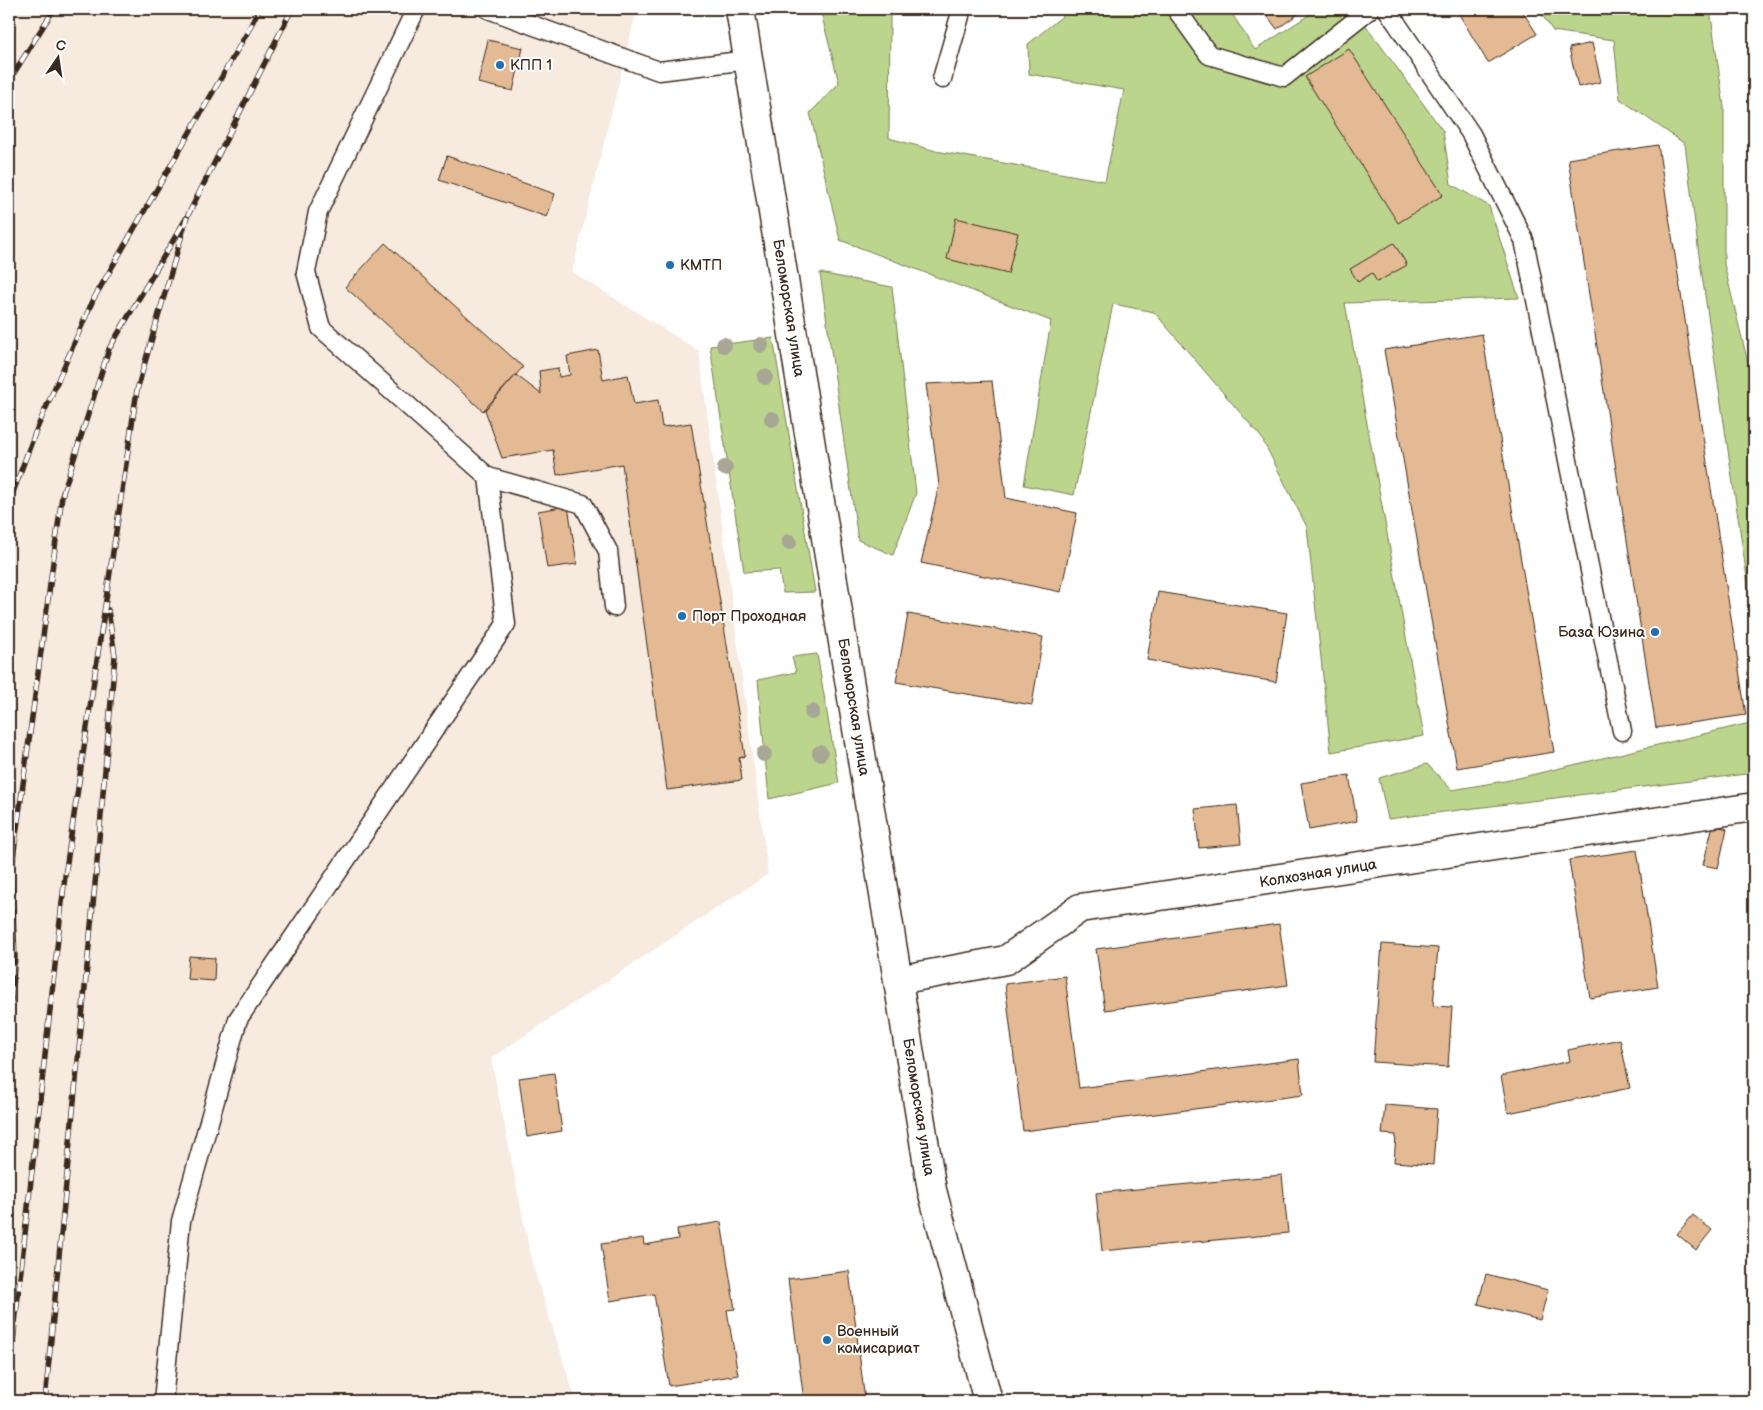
<svg xmlns="http://www.w3.org/2000/svg" width="1763" height="1410" viewBox="0 0 1763 1410" font-family="'Balsamiq Sans',sans-serif">
	<style>
		.built { fill: #f7eadf }
		.green { fill: #bbd58d; stroke: #7b8056 }
		.building { fill: #e3ba93; stroke: #3b2a1e }
		.lines { fill: none; stroke-linecap: round; stroke-linejoin: round }
		.service-casing { stroke: #3b2a1e; stroke-width: 21 }
		.minor-casing { stroke: #3b2a1e; stroke-width: 31 }
		.service { stroke: #fff; stroke-width: 18 }
		.minor { stroke: #fff; stroke-width: 28 }
		.rail-casing { stroke: #3b2a1e; stroke-width: 5.5 }
		.rail { stroke: #fff; stroke-width: 4; stroke-dasharray: 11; stroke-linecap: butt }
		.tree { fill: #a8a695 }
		.poi-dot { fill: #1f6fb2; stroke: #fff; stroke-width: 2 }
		.labels { text-anchor: middle; stroke-width: 4; stroke-linejoin: round; paint-order: stroke }
		.poi-label { font-size: 15px; fill: #3b2a1e; stroke: #fff; text-anchor: start }
		.street-label { font-size: 15px; fill: #3b2a1e; stroke: #fff }
	</style>
	<rect width="100%" height="100%" fill="#fff"/>
	<filter id="ink" filterUnits="userSpaceOnUse"><feTurbulence type="fractalNoise" baseFrequency=".02" numOctaves="2"/><feDisplacementMap in="SourceGraphic" scale="10" xChannelSelector="R" yChannelSelector="G"/><feConvolveMatrix kernelMatrix="1 2 1 2 8 2 1 2 1" color-interpolation-filters="sRGB"/></filter>
	<g filter="url(#ink)">
		<path class="built" d="M9,9H637L572,272L699,351L768,874L491,1058L532,1263L576,1401H9Z"/>
		<g class="green">
			<path d="M820,9H895L890,16L889,138L936,151L1105,181L1124,90L1029,74L1028,44L1071,9H1229L1255,50L1318,9H1354L1443,131L1451,184L1489,206L1519,298L1345,303L1424,736L1331,752L1307,527L1261,437L1154,312L1113,304L1074,495L1024,485L1051,321L840,240L810,113L839,83Z"/>
			<path d="M1538,9H1710L1724,107V264L1754,388V625L1699,255L1685,144L1620,99L1614,40L1553,31Z"/>
			<path d="M820,273L892,287L916,493L893,555L858,540Z"/>
			<path d="M773,338L815,592L783,593L779,570L744,572L710,346Z"/>
			<path d="M817,654L839,783L769,799L758,680L796,672L792,657Z"/>
			<path d="M1754,722V773L1388,819L1379,778L1427,764L1452,790L1510,780Z"/>
		</g>
		<g class="building">
			<path d="M1262,9H1305L1277,29Z"/>
			<path d="M1456,9H1521L1537,34L1488,63Z"/>
			<path d="M488,40L523,48L513,91L478,83Z"/>
			<path d="M1592,43L1601,82L1578,87L1569,48Z"/>
			<path d="M1349,49L1443,195L1398,223L1305,77Z"/>
			<path d="M1658,145L1746,715L1656,728L1568,159Z"/>
			<path d="M447,156L555,194L547,217L439,180Z"/>
			<path d="M956,218L1018,233L1008,274L947,259Z"/>
			<path d="M385,243L523,367L483,411L345,287Z"/>
			<path d="M1394,243L1407,265L1377,282L1372,273L1358,282L1350,269Z"/>
			<path d="M1482,334L1554,752L1457,768L1384,350Z"/>
			<path d="M598,350L603,380L628,375L634,404L658,400L662,427L691,423L745,756L739,758L742,780L667,790L622,464L557,475L553,450L502,458L485,410L516,375L541,394L539,371L558,368L559,377L570,375L567,356Z"/>
			<path d="M992,381L1006,498L1077,513L1061,592L921,563L939,485L926,384Z"/>
			<path d="M568,506L577,564L547,568L538,511Z"/>
			<path d="M1158,592L1287,613L1276,682L1147,660Z"/>
			<path d="M908,614L1043,637L1032,705L896,682Z"/>
			<path d="M1349,775L1357,821L1309,830L1301,783Z"/>
			<path d="M1237,805L1241,844L1199,848L1195,809Z"/>
			<path d="M1713,825L1727,829L1718,868L1703,865Z"/>
			<path d="M1637,850L1658,987L1590,998L1569,860Z"/>
			<path d="M1279,924L1288,985L1105,1010L1096,949Z"/>
			<path d="M1382,944L1438,948L1433,1006L1452,1007L1448,1067L1373,1062Z"/>
			<path d="M189,956L215,958L214,981L187,979Z"/>
			<path d="M1065,976L1079,1088L1299,1059L1303,1095L1023,1131L1005,984Z"/>
			<path d="M1620,1039L1630,1088L1508,1113L1501,1076L1570,1061L1568,1050Z"/>
			<path d="M554,1073L562,1131L527,1137L519,1078Z"/>
			<path d="M1385,1105L1437,1109L1433,1165L1394,1162L1396,1135L1382,1134Z"/>
			<path d="M1282,1175L1288,1233L1102,1251L1096,1193Z"/>
			<path d="M1693,1215L1712,1230L1696,1250L1677,1234Z"/>
			<path d="M721,1222L735,1309L727,1310L738,1375L669,1386L654,1294L610,1301L601,1244L643,1238L644,1245L678,1239L677,1229Z"/>
			<path d="M849,1271L865,1401H804L788,1279Z"/>
			<path d="M1486,1274L1548,1290L1540,1320L1478,1304Z"/>
		</g>
		<g class="lines">
			<g class="service-casing">
				<g id="service">
					<path d="M416,9L318,212L306,272L321,328L488,477L583,504L608,551L614,607"/>
					<path d="M488,9L659,71L748,60"/>
					<path d="M1176,9L1209,55L1284,77L1370,9"/>
					<path d="M1387,9L1471,134L1524,240L1622,731"/>
					<path d="M942,79L960,16V9"/>
					<path d="M163,1401L181,1221L238,1019L506,624L488,477"/>
				</g>
			</g>
			<g class="minor-casing">
				<g id="minor">
					<path d="M740,9L932,1190L988,1401"/>
					<path d="M898,980L1006,960L1080,908L1754,807"/>
				</g>
			</g>
			<use href="#service" class="service"/>
			<use href="#minor" class="minor"/>
			<g class="rail-casing">
				<g id="rail">
					<path d="M9,81L54,9"/>
					<path d="M9,503L35,433L93,300L247,33L259,9"/>
					<path d="M9,1019L15,957L11,873L62,496L109,349L187,217L292,9"/>
					<path d="M9,1377L65,876L137,390L187,217"/>
					<path d="M45,1401L95,884L115,656L108,610"/>
				</g>
			</g>
			<use href="#rail" class="rail"/>
		</g>
		<g class="tree">
			<circle cx="724" cy="345" r="8"/>
			<circle cx="761" cy="345" r="8"/>
			<circle cx="765" cy="377" r="8"/>
			<circle cx="772" cy="419" r="8"/>
			<circle cx="725" cy="468" r="8"/>
			<circle cx="789" cy="542" r="8"/>
			<circle cx="812" cy="712" r="8"/>
			<circle cx="820" cy="753" r="8"/>
			<circle cx="764" cy="754" r="8"/>
		</g>
	</g>
	<g class="poi-dot">
		<circle cx="500" cy="65" r="5"/>
		<circle cx="670" cy="265" r="5"/>
		<circle cx="682" cy="616" r="5"/>
		<circle cx="1655" cy="632" r="5"/>
		<circle cx="827" cy="1340" r="5"/>
	</g>
	<g class="labels">
		<g class="poi-label">
			<text x="510" y="70">КПП 1</text>
			<text x="680" y="270">КМТП</text>
			<text x="692" y="621">Порт Проходная</text>
			<text x="1645" y="637" text-anchor="end">База Юзина</text>
			<text x="837" y="1336">Военный<tspan x="837" dy="17">комисариат</tspan></text>
		</g>
		<g class="street-label">
			<text transform="translate(789 308) rotate(81)" y="5">Беломорская улица</text>
			<text transform="translate(854 707) rotate(81)" y="5">Беломорская улица</text>
			<text transform="translate(1318 873) rotate(-9)" y="5">Колхозная улица</text>
			<text transform="translate(919 1107) rotate(81)" y="5">Беломорская улица</text>
		</g>
	</g>
	<rect width="1763" height="1410" fill="none" stroke="#fff" stroke-width="30"/>
	<rect x="15" y="15" width="1733" height="1380" fill="none" stroke="#3b2a1e" stroke-width="2" filter="url(#ink)"/>
	<g transform="translate(58 58) rotate(13)" stroke="#ffffff" stroke-width="4" paint-order="stroke">
	<path d="M0-4L9 19L0 12L-9 19Z" fill="#3b2a1e"/>
	<text y="-8" font-size="14" font-weight="bold" text-anchor="middle" fill="#3b2a1e">С</text>
	</g>
</svg>
